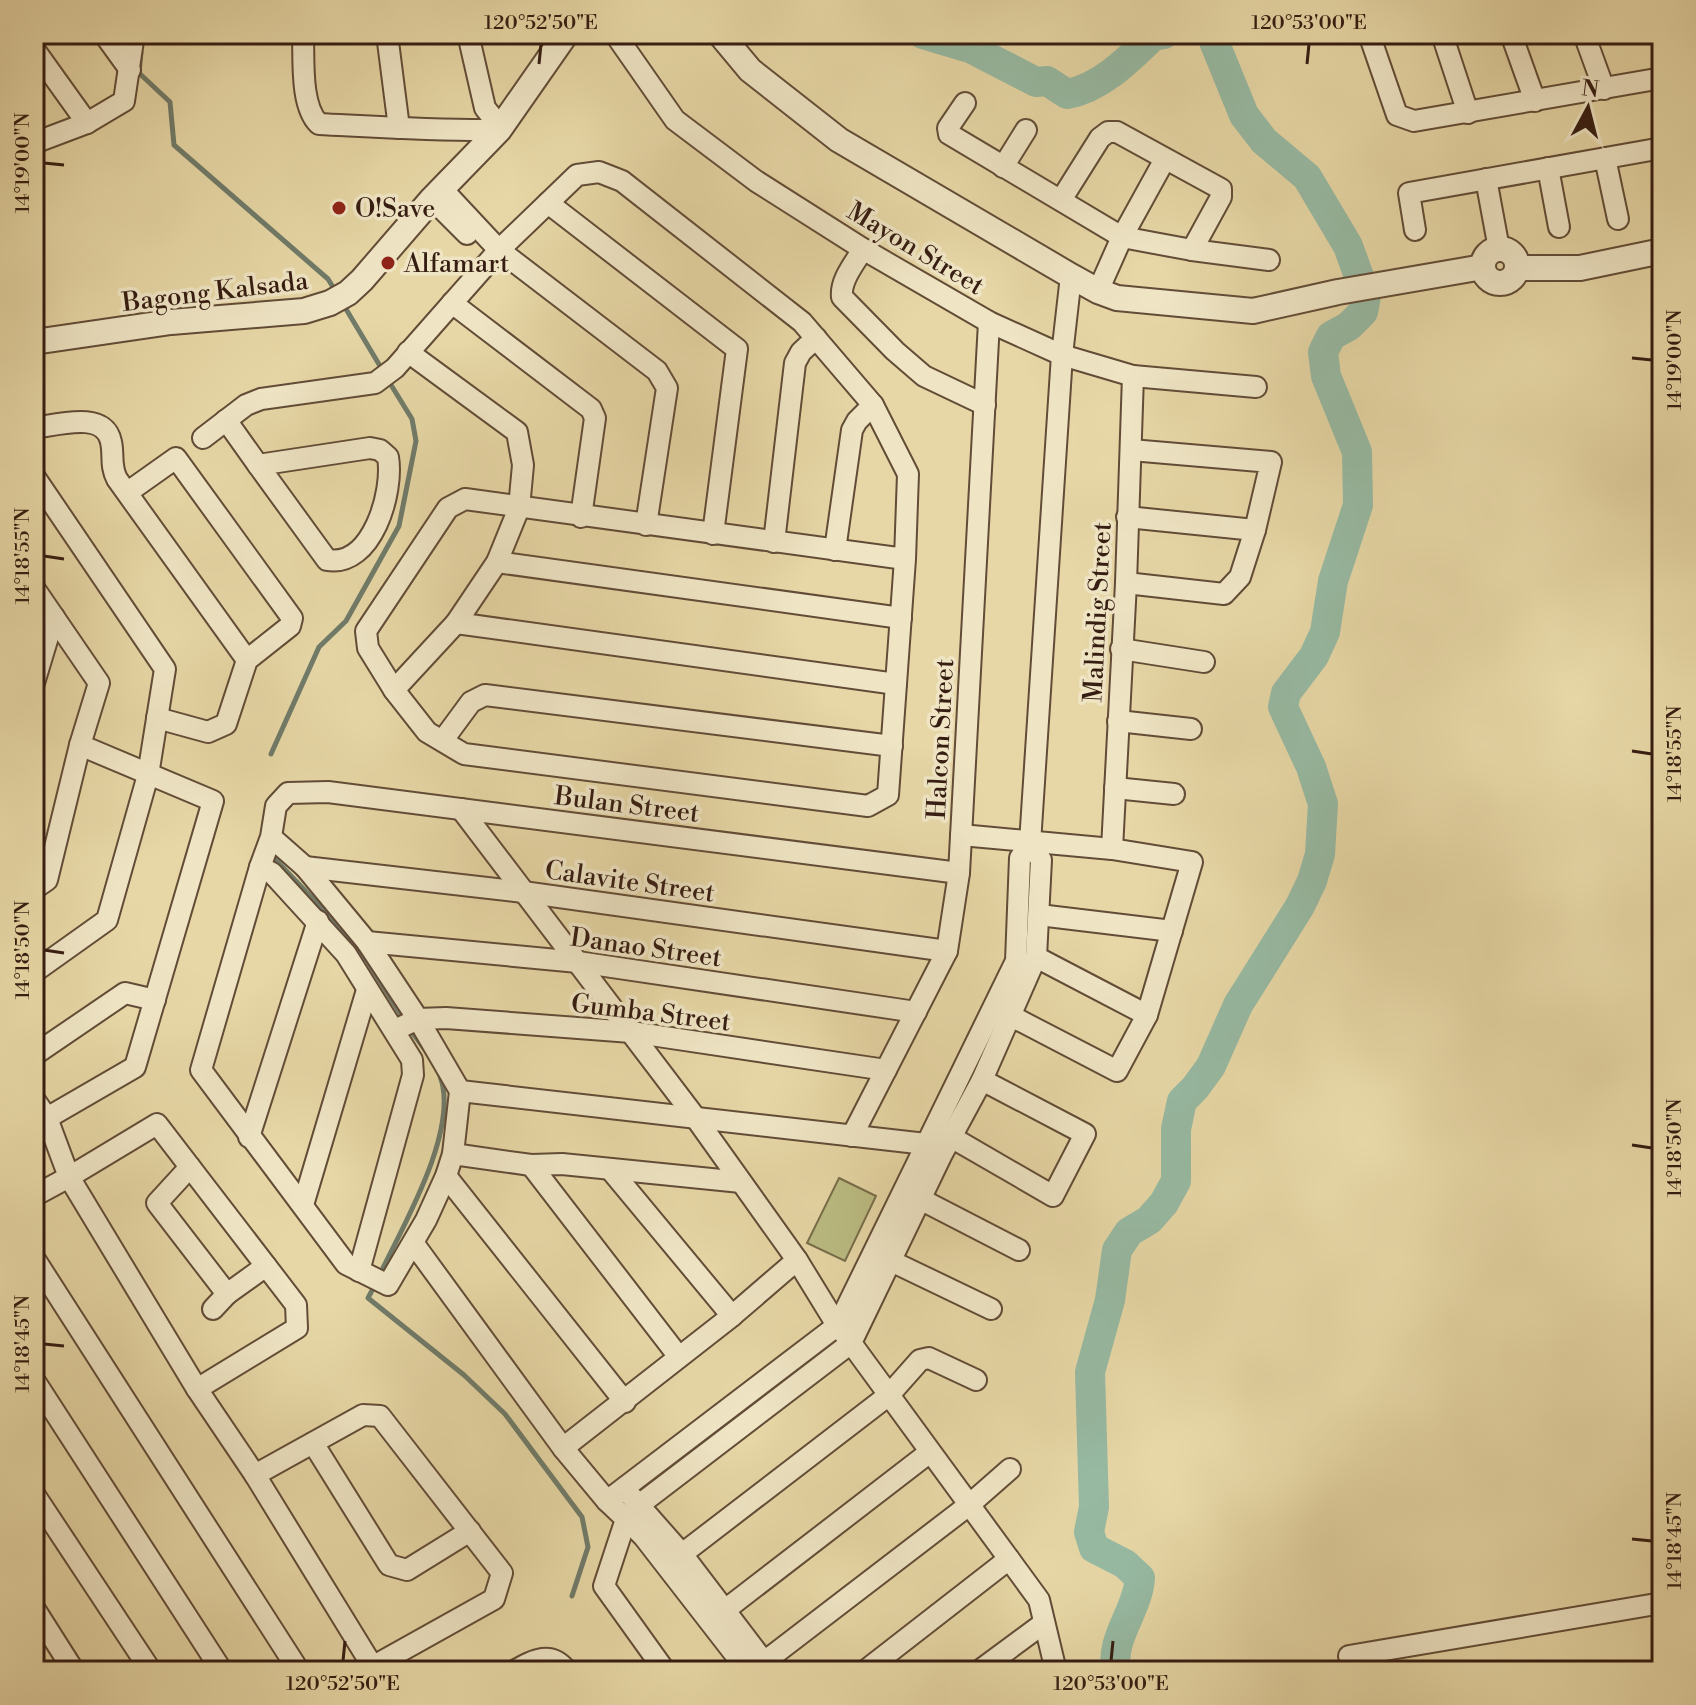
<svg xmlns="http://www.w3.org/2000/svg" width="1696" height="1705" viewBox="0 0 1696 1705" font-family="'Libre Bodoni',serif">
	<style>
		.green { fill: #bbbd83; stroke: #786d4a; stroke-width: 2 }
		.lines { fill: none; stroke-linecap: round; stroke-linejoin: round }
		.stream { stroke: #707b69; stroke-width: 5 }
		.river { stroke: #97baa3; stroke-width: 30 }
		.minor-casing { stroke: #624c37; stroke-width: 24 }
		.tertiary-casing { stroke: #624c37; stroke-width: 28 }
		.minor { stroke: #efe5c5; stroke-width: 20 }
		.tertiary { stroke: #efe5c5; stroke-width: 24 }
		.ticks { fill: none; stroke: #361d12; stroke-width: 3 }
		.poi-dot { fill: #8f2418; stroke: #efe5c5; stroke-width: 3 }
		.labels { text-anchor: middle; stroke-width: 7; stroke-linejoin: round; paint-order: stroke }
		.poi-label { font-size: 26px; fill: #361d12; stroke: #efe5c5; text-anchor: start }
		.street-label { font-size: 26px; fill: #361d12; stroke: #efe5c5 }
		.neatline { fill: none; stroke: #361d12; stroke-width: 3 }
		.ticks-label { font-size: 20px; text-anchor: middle; fill: #361d12 }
	</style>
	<rect width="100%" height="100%" fill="#e7d7a6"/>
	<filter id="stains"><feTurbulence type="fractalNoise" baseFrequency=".0025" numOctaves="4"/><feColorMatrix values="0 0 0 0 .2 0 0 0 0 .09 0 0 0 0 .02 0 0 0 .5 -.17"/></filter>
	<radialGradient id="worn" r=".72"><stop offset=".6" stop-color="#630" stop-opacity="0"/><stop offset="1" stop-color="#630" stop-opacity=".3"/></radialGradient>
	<path class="green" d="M839,1178L876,1196L845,1261L807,1243Z"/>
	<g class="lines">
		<g class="stream">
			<path d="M141,52L139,73L170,102L174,145L328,279L336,292"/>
			<path d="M343,304L383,371"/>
			<path d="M271,754L319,647L346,621L399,526L416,441L412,419L388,380"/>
			<path d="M273,857L335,922L364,956L405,1021"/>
			<path d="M380,1274C403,1226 460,1129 440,1076C435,1060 420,1044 410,1029"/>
			<path d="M376,1283L368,1298L464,1375L505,1414L582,1517L588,1547L572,1596"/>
		</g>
		<g class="river">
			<path d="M923,34L970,48L1036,82L1047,81L1067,94C1101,88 1129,59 1153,36L1164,34"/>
			<path d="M1116,1671C1110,1638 1138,1610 1140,1578L1125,1564L1094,1548L1089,1532L1094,1507L1090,1372L1110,1300L1117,1250L1129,1232L1149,1220L1164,1203L1176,1181V1129L1182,1101L1195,1088L1211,1066L1238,1005L1300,906L1312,881L1320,854L1323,804L1311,767L1283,707L1286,693L1314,656L1325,632L1333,581L1358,505L1357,452L1326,376L1323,352L1331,336L1349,326L1363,312L1366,296L1348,246L1307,177L1264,141L1244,115L1211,34"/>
		</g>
		<g class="minor-casing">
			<g id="minor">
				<path d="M104,34L130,70"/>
				<path d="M303,34C304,58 300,106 319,124C379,127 439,131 499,130"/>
				<path d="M387,34L399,128"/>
				<path d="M468,34L485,108L501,128"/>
				<path d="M615,34L675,120L756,181L863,249L989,322L1062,355L1133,376L1256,387"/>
				<path d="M1369,34L1397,115L1414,121L1662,78"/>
				<path d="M1442,34L1468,113"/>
				<path d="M1511,34L1535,101"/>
				<path d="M1584,34L1604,89"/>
				<path d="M1659,34L1662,41"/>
				<path d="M34,49L87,123"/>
				<path d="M965,103L948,128L949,134L1122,237L1192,250L1269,260"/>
				<path d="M34,143L87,123L124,101L134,34"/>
				<path d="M1605,158L1618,219"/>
				<path d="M1003,167L1026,130"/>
				<path d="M1548,168L1559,227"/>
				<path d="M1486,179L1499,249"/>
				<path d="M442,189L499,250L657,371L667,388L646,525"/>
				<path d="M432,199L467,234"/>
				<path d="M1061,200L1100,138L1108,132H1117L1221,189V197L1192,250"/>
				<path d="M548,203L737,349L713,534"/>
				<path d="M1415,230L1409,193L1662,148"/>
				<path d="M863,249C855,263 840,280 842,297L895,351L924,376L985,405"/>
				<path d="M1098,291L1122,237L1165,159"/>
				<path d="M452,303L591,409L595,418L581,517"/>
				<path d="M226,420L258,465"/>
				<path d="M34,428C57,425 105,410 111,442C114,455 110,466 117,479L247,660"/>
				<path d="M203,438L246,405L261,399L375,383L395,368L499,250L577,175L599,172L622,181L802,322L873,405L908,474L905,559L888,795L868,806L464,754L427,732L394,690L368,648L366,631L448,508L465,499L905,559"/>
				<path d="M370,448L380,450L388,457C394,492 372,568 327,560L258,465Z"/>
				<path d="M34,476L165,669L148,775L107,920L34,972"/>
				<path d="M128,492L176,458L292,618L290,626L247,660L226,724L208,732L157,718"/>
				<path d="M1127,517L1255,530"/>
				<path d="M774,542L795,363L801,352L816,338"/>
				<path d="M835,550L852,430L857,421L873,405"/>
				<path d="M497,562L901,618"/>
				<path d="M1126,583L1224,594L1240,577L1255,530L1271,462L1131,450"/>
				<path d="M34,588L99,683L80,745L47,880L34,889"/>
				<path d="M456,623L896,684"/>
				<path d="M1121,649L1204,662"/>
				<path d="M34,683L54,617"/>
				<path d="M394,690L456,623L497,562L519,508L523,465L517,432L408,352"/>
				<path d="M1118,721L1191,729"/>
				<path d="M443,740L471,702L485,695L892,746"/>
				<path d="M1115,788L1174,794"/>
				<path d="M461,809L695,1117L797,1260L832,1317L1039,1600L1056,1671"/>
				<path d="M961,835L1112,849L1192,862L1147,1015L1117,1071L1011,1016"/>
				<path d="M271,837L305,867L367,942L418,1019L460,1091L453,1154L446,1176L426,1220L388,1285L346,1264L201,1070L260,867L271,837L276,806L288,793L328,792L959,873"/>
				<path d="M1112,849L1126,583L1133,376"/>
				<path d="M260,867L272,873L346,954L412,1060L413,1075L359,1271"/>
				<path d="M305,867L523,892L947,951"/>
				<path d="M1039,915L1172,931"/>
				<path d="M367,942L578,962L916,1012"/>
				<path d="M1036,957L1147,1015"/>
				<path d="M395,1030L418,1019L446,1018L631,1032L886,1070"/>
				<path d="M34,1055L125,993L155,1000"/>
				<path d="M460,1091L926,1144"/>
				<path d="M34,1099L47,1118L135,1067L213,801L80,745"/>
				<path d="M34,1125L47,1118L69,1177L157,1124L296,1305L297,1328L197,1389L69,1177L34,1196"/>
				<path d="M852,1136L947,951L959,873L989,322"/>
				<path d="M249,1137L318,921"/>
				<path d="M951,1137L1053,1196L1085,1134L982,1080"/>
				<path d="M453,1154L531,1165"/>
				<path d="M190,1167L157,1203L227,1294L213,1309"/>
				<path d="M610,1169L732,1316"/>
				<path d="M446,1176L625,1402"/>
				<path d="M922,1200L1019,1250"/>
				<path d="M303,1205L367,990"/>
				<path d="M414,1244L563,1448L732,1316L797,1260"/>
				<path d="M34,1258L299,1671"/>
				<path d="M891,1261L991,1309"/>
				<path d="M227,1294L266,1266"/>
				<path d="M679,1357L531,1165L562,1164L741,1182"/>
				<path d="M34,1380L222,1671"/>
				<path d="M197,1389L255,1475L363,1415L380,1416L502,1573L494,1599L365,1671"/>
				<path d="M313,1443L389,1565L407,1570L470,1531"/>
				<path d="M563,1448L607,1501L626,1519L604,1586L665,1671"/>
				<path d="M255,1475L373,1667"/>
				<path d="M34,1494L151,1671"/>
				<path d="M630,1495L682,1554L771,1671"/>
				<path d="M607,1501L838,1325L1016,961L1020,858L1030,843L1062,355L1071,276"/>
				<path d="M682,1554L889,1395L920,1360L929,1358L976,1380"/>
				<path d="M34,1608L74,1671"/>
				<path d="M725,1610L930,1452"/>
				<path d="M1349,1656L1662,1603"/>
				<path d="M764,1662L969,1505L1010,1469"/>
				<path d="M514,1671C534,1660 551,1650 567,1671"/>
				<path d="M748,1671L644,1537L626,1519L639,1505L851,1343L942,1154L982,1080L1036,957L1041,860L1030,843"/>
				<path d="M865,1671L1009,1559"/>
				<path d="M979,1671L1044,1623"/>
			</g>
		</g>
		<g class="tertiary-casing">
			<g id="tertiary">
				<path d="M720,34L750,70L839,140L1071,276L1098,291L1117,298L1253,311L1338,292L1483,267"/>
				<circle cx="1500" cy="266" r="17"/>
				<path d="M1517,268H1580L1662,251"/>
				<path d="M34,342L171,322L304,311L330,303L348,293L362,280L432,199L499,130L566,34"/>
			</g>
		</g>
		<use href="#minor" class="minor"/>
		<use href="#tertiary" class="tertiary"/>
	</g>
	<path class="ticks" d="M539,64L541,44M1307,64L1309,44M44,163L64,165M1632,358L1652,360M44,556L64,559M1632,751L1652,754M44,950L64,953M1632,1145L1652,1148M44,1344L64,1346M1632,1539L1652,1541M343,1661L345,1641M1111,1661L1113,1641"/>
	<g class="poi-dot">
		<circle cx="339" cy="208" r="8"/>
		<circle cx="388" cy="263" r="8"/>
	</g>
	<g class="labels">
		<g class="poi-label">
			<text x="355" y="217">O!Save</text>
			<text x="404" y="272">Alfamart</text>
		</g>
		<g class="street-label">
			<text transform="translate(916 248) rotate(31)" y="9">Mayon Street</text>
			<text transform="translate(215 291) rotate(-7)" y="9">Bagong Kalsada</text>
			<text transform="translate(1097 612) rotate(-87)" y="9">Malindig Street</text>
			<text transform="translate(940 739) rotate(-87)" y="9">Halcon Street</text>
			<text transform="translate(627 804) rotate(7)" y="9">Bulan Street</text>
			<text transform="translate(630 881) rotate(8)" y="9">Calavite Street</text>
			<text transform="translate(646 947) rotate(8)" y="9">Danao Street</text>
			<text transform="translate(651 1012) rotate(7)" y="9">Gumba Street</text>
		</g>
	</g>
	<rect width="1696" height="1705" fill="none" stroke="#e7d7a6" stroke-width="88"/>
	<g transform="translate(1588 108) rotate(7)" stroke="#efe5c5" stroke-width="6" paint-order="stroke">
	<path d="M0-6L14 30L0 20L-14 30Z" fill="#361d12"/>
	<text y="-12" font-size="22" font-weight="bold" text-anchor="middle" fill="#361d12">N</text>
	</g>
	<rect x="44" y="44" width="1608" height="1617" class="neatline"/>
	<g class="ticks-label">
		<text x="541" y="29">120°52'50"E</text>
		<text x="1309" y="29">120°53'00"E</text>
		<text transform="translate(22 163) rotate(-90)" y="7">14°19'00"N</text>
		<text transform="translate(1674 360) rotate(-90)" y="7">14°19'00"N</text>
		<text transform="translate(22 556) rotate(-90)" y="7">14°18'55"N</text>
		<text transform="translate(1674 754) rotate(-90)" y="7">14°18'55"N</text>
		<text transform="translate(22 950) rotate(-90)" y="7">14°18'50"N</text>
		<text transform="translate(1674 1148) rotate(-90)" y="7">14°18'50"N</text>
		<text transform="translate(22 1344) rotate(-90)" y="7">14°18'45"N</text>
		<text transform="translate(1674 1541) rotate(-90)" y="7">14°18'45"N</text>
		<text x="343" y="1690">120°52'50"E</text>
		<text x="1111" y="1690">120°53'00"E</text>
	</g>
	<rect width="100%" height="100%" filter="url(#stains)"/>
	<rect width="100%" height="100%" fill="url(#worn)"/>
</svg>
